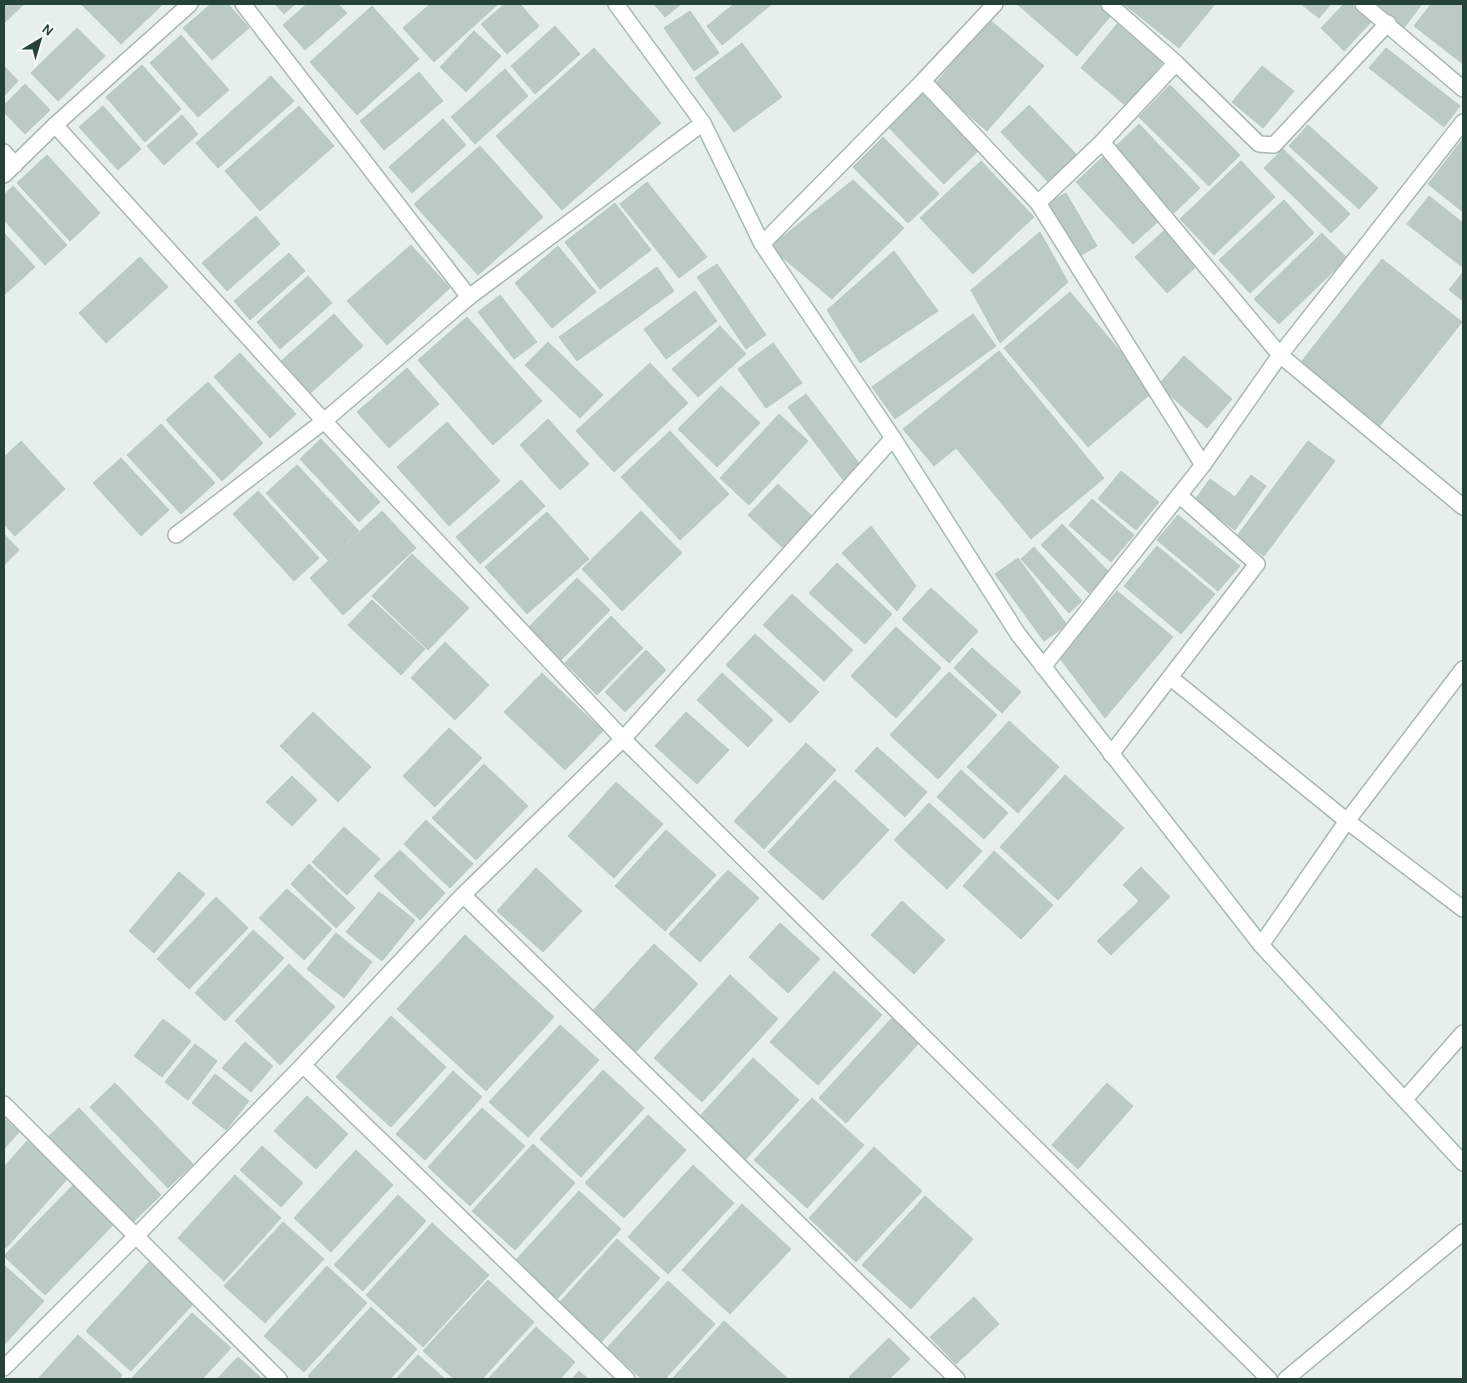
<svg xmlns="http://www.w3.org/2000/svg" width="1467" height="1383" viewBox="0 0 1467 1383" font-family="Karla,sans-serif">
	<style>
		.building { fill: #bbcac3; stroke: #b8c9c0 }
		.lines { fill: none; stroke-linecap: round; stroke-linejoin: round }
		.street-casing { stroke: #a8b8b1; stroke-width: 18 }
		.secondary-casing { stroke: #a4bbb1; stroke-width: 18 }
		.street { stroke: #fff; stroke-width: 15 }
		.secondary { stroke: #fff; stroke-width: 15 }
	</style>
	<rect width="100%" height="100%" fill="#e6efea"/>
	<g class="building">
		<path d="M4,4H24L4,23Z"/>
		<path d="M81,4H163L121,44Z"/>
		<path d="M211,4H228L249,28L212,60L183,28Z"/>
		<path d="M275,4H295L284,14Z"/>
		<path d="M307,4H338L347,13L305,50L283,25Z"/>
		<path d="M430,4H498L434,62L403,28Z"/>
		<path d="M505,4H520L539,26L507,54L481,24Z"/>
		<path d="M654,4H681L665,17Z"/>
		<path d="M734,4H772L722,45L707,26Z"/>
		<path d="M1017,4H1101L1113,13L1077,56Z"/>
		<path d="M1124,4H1215L1179,48Z"/>
		<path d="M1301,4H1331L1319,18Z"/>
		<path d="M1344,4H1351L1371,22L1344,51L1321,28Z"/>
		<path d="M1371,4H1422L1403,29Z"/>
		<path d="M1431,4H1463V64L1414,26Z"/>
		<path d="M372,6L419,59L357,115L310,62Z"/>
		<path d="M690,11L719,53L694,71L664,28Z"/>
		<path d="M990,20L1044,66L987,131L934,85Z"/>
		<path d="M1117,24L1163,62L1126,106L1081,68Z"/>
		<path d="M555,26L580,54L535,94L511,66Z"/>
		<path d="M77,28L105,56L58,101L31,73Z"/>
		<path d="M474,31L501,56L466,92L440,67Z"/>
		<path d="M181,35L229,90L198,117L150,63Z"/>
		<path d="M742,43L782,97L734,132L695,78Z"/>
		<path d="M594,48L661,123L562,210L496,136Z"/>
		<path d="M1386,48L1460,106L1444,127L1369,68Z"/>
		<path d="M142,65L181,109L145,142L106,97Z"/>
		<path d="M4,66L18,81L4,96Z"/>
		<path d="M1262,66L1294,91L1263,128L1232,102Z"/>
		<path d="M505,69L528,96L475,144L451,117Z"/>
		<path d="M419,72L443,101L384,150L360,121Z"/>
		<path d="M271,76L294,101L218,168L196,143Z"/>
		<path d="M25,84L50,110L25,134L4,112V105Z"/>
		<path d="M1170,85L1240,155L1209,186L1139,117Z"/>
		<path d="M922,94L978,151L944,184L888,127Z"/>
		<path d="M1029,105L1078,156L1049,183L1001,132Z"/>
		<path d="M103,106L141,149L118,170L79,127Z"/>
		<path d="M299,106L334,146L260,211L225,171Z"/>
		<path d="M182,115L198,134L164,165L147,146Z"/>
		<path d="M443,119L466,145L412,193L389,167Z"/>
		<path d="M1139,124L1200,188L1174,213L1113,149Z"/>
		<path d="M1308,125L1378,188L1359,209L1289,146Z"/>
		<path d="M883,137L939,194L908,223L853,167Z"/>
		<path d="M1463,139V212L1428,184Z"/>
		<path d="M480,146L543,217L478,275L414,204Z"/>
		<path d="M1283,149L1350,214L1331,233L1264,168Z"/>
		<path d="M47,155L100,213L70,241L17,183Z"/>
		<path d="M1105,155L1162,218L1133,244L1076,182Z"/>
		<path d="M981,161L1034,217L973,274L920,218Z"/>
		<path d="M1241,161L1275,197L1214,255L1180,219Z"/>
		<path d="M853,180L904,228L832,299L770,247Z"/>
		<path d="M647,182L707,257L679,278L620,204Z"/>
		<path d="M13,186L67,245L45,265L4,220V195Z"/>
		<path d="M1066,193L1097,246L1076,258L1045,205Z"/>
		<path d="M1429,196L1463,223V264L1461,266L1407,224Z"/>
		<path d="M1284,200L1314,233L1250,293L1219,260Z"/>
		<path d="M615,203L651,250L600,289L565,242Z"/>
		<path d="M256,216L280,244L227,291L202,263Z"/>
		<path d="M1167,228L1199,264L1167,293L1135,257Z"/>
		<path d="M1040,232L1068,282L1000,343L971,290Z"/>
		<path d="M4,233L35,267L4,295Z"/>
		<path d="M1322,233L1347,258L1279,324L1254,299Z"/>
		<path d="M411,245L450,288L387,345L347,301Z"/>
		<path d="M558,246L596,292L552,328L515,283Z"/>
		<path d="M894,251L938,311L860,363L827,310Z"/>
		<path d="M289,253L305,271L250,320L234,301Z"/>
		<path d="M140,257L168,287L106,343L79,313Z"/>
		<path d="M1382,259L1462,322L1378,428L1298,366Z"/>
		<path d="M717,264L766,335L746,349L697,277Z"/>
		<path d="M657,267L674,291L577,361L559,337Z"/>
		<path d="M1463,272V301L1449,290Z"/>
		<path d="M308,276L332,303L280,349L257,322Z"/>
		<path d="M695,291L717,321L666,359L644,329Z"/>
		<path d="M1070,292L1154,391L1088,447L1004,348Z"/>
		<path d="M500,295L537,342L514,359L478,312Z"/>
		<path d="M334,314L363,346L308,395L279,363Z"/>
		<path d="M973,314L996,346L895,419L872,387Z"/>
		<path d="M467,317L542,401L493,445L418,360Z"/>
		<path d="M720,326L746,354L698,397L672,369Z"/>
		<path d="M548,342L603,395L580,418L525,365Z"/>
		<path d="M773,343L802,383L766,408L738,369Z"/>
		<path d="M999,351L1104,478L1031,539L956,448L934,466L903,429Z"/>
		<path d="M240,353L296,414L270,438L214,377Z"/>
		<path d="M1184,356L1232,399L1207,428L1158,385Z"/>
		<path d="M650,363L688,403L614,472L576,431Z"/>
		<path d="M407,368L439,404L389,448L357,412Z"/>
		<path d="M208,382L263,443L222,481L166,420Z"/>
		<path d="M721,386L760,423L717,467L678,429Z"/>
		<path d="M806,394L862,467L844,481L788,407Z"/>
		<path d="M779,414L808,441L749,505L720,478Z"/>
		<path d="M548,419L589,464L560,490L520,445Z"/>
		<path d="M447,422L500,481L449,526L397,467Z"/>
		<path d="M161,424L215,483L181,514L127,455Z"/>
		<path d="M670,431L729,494L680,540L621,477Z"/>
		<path d="M321,439L380,502L359,522L300,459Z"/>
		<path d="M21,441L65,489L15,536L4,524V457Z"/>
		<path d="M1308,441L1335,461L1264,556L1237,536Z"/>
		<path d="M121,458L169,510L141,536L93,483Z"/>
		<path d="M297,465L359,531L328,560L266,493Z"/>
		<path d="M1121,471L1159,502L1136,530L1098,499Z"/>
		<path d="M1251,475L1266,486L1235,530L1194,501L1210,479L1235,497Z"/>
		<path d="M521,480L545,506L480,564L456,537Z"/>
		<path d="M778,484L814,518L784,549L748,515Z"/>
		<path d="M258,491L319,558L294,581L233,514Z"/>
		<path d="M1092,499L1134,535L1111,562L1069,525Z"/>
		<path d="M382,511L416,548L343,615L310,578Z"/>
		<path d="M641,511L682,553L622,611L582,569Z"/>
		<path d="M547,512L589,559L527,614L485,567Z"/>
		<path d="M1178,515L1240,566L1218,591L1157,540Z"/>
		<path d="M1062,524L1110,573L1089,593L1041,545Z"/>
		<path d="M871,526L916,586L897,611L842,553Z"/>
		<path d="M4,534L19,550L4,565Z"/>
		<path d="M1157,546L1215,594L1181,634L1124,586Z"/>
		<path d="M1034,547L1082,601L1069,613L1021,559Z"/>
		<path d="M412,554L469,608L428,650L372,596Z"/>
		<path d="M1018,558L1067,625L1044,641L995,574Z"/>
		<path d="M837,563L892,614L865,644L809,593Z"/>
		<path d="M577,578L610,610L561,660L528,628Z"/>
		<path d="M931,588L978,631L949,663L902,619Z"/>
		<path d="M1117,591L1173,637L1105,718L1059,657Z"/>
		<path d="M792,594L853,650L824,681L763,625Z"/>
		<path d="M372,600L425,649L401,675L348,625Z"/>
		<path d="M611,616L643,648L597,695L565,663Z"/>
		<path d="M896,627L941,668L896,718L851,676Z"/>
		<path d="M755,634L819,692L790,723L726,665Z"/>
		<path d="M445,642L489,685L455,720L411,678Z"/>
		<path d="M972,648L1021,692L1002,713L954,668Z"/>
		<path d="M646,650L666,670L625,712L605,692Z"/>
		<path d="M949,672L997,715L938,779L890,735Z"/>
		<path d="M542,673L603,731L565,770L504,712Z"/>
		<path d="M722,673L773,720L748,747L697,700Z"/>
		<path d="M313,712L371,767L338,802L280,746Z"/>
		<path d="M686,712L729,750L697,784L655,746Z"/>
		<path d="M1009,721L1059,767L1018,813L967,767Z"/>
		<path d="M449,728L482,758L435,807L403,776Z"/>
		<path d="M806,743L836,770L764,849L734,821Z"/>
		<path d="M877,747L927,792L905,817L855,771Z"/>
		<path d="M484,764L528,806L476,860L432,818Z"/>
		<path d="M961,770L1008,813L984,839L937,797Z"/>
		<path d="M1065,775L1124,828L1058,900L1000,847Z"/>
		<path d="M292,776L317,800L292,826L266,802Z"/>
		<path d="M835,780L889,830L823,900L768,852Z"/>
		<path d="M616,782L663,824L614,878L568,836Z"/>
		<path d="M929,803L982,851L947,889L894,840Z"/>
		<path d="M426,820L473,864L450,888L404,844Z"/>
		<path d="M344,827L380,859L347,895L312,862Z"/>
		<path d="M666,830L716,875L665,931L615,886Z"/>
		<path d="M400,850L445,893L420,920L374,876Z"/>
		<path d="M994,851L1053,905L1021,939L963,886Z"/>
		<path d="M309,864L355,908L336,928L291,884Z"/>
		<path d="M1141,867L1170,897L1111,955L1097,941L1139,901L1123,885Z"/>
		<path d="M536,868L582,911L543,952L497,911Z"/>
		<path d="M728,870L759,898L700,962L669,934Z"/>
		<path d="M179,872L205,894L154,953L129,931Z"/>
		<path d="M287,889L332,929L304,960L259,918Z"/>
		<path d="M379,892L415,920L382,961L346,932Z"/>
		<path d="M216,897L248,928L189,989L157,959Z"/>
		<path d="M902,901L945,940L914,974L871,935Z"/>
		<path d="M780,923L820,959L788,993L749,957Z"/>
		<path d="M253,930L284,958L225,1021L195,993Z"/>
		<path d="M336,933L372,962L344,998L307,969Z"/>
		<path d="M465,935L554,1017L486,1091L397,1009Z"/>
		<path d="M654,944L698,984L634,1054L590,1014Z"/>
		<path d="M289,964L335,1007L280,1065L235,1021Z"/>
		<path d="M834,971L882,1015L818,1085L770,1042Z"/>
		<path d="M730,975L778,1019L702,1102L654,1058Z"/>
		<path d="M391,1016L446,1067L391,1127L336,1077Z"/>
		<path d="M892,1018L919,1043L846,1123L819,1098Z"/>
		<path d="M163,1019L191,1041L162,1077L134,1056Z"/>
		<path d="M560,1025L599,1060L528,1137L489,1102Z"/>
		<path d="M245,1042L273,1066L251,1092L222,1068Z"/>
		<path d="M195,1044L217,1061L188,1100L165,1082Z"/>
		<path d="M753,1058L799,1100L746,1159L699,1117Z"/>
		<path d="M603,1070L644,1108L581,1177L540,1139Z"/>
		<path d="M453,1071L482,1097L425,1160L396,1134Z"/>
		<path d="M215,1074L249,1101L226,1130L192,1103Z"/>
		<path d="M115,1083L193,1164L168,1188L90,1107Z"/>
		<path d="M1107,1083L1133,1106L1078,1169L1052,1145Z"/>
		<path d="M307,1096L348,1134L316,1169L274,1131Z"/>
		<path d="M812,1098L864,1145L807,1208L754,1160Z"/>
		<path d="M79,1108L161,1195L131,1224L48,1137Z"/>
		<path d="M482,1108L525,1146L470,1206L428,1167Z"/>
		<path d="M648,1115L686,1150L624,1218L585,1183Z"/>
		<path d="M4,1118L19,1132L4,1149Z"/>
		<path d="M27,1141L68,1178L6,1248L4,1246V1167Z"/>
		<path d="M533,1144L575,1183L515,1250L472,1211Z"/>
		<path d="M262,1146L303,1183L281,1207L240,1170Z"/>
		<path d="M874,1147L922,1191L856,1262L809,1218Z"/>
		<path d="M356,1150L393,1185L331,1252L294,1218Z"/>
		<path d="M693,1165L734,1203L668,1274L628,1237Z"/>
		<path d="M235,1175L281,1218L224,1281L178,1238Z"/>
		<path d="M75,1183L116,1222L45,1295L4,1256Z"/>
		<path d="M579,1191L621,1229L557,1299L515,1261Z"/>
		<path d="M398,1195L426,1221L363,1291L334,1265Z"/>
		<path d="M925,1196L973,1239L911,1309L862,1265Z"/>
		<path d="M742,1204L791,1249L730,1314L682,1270Z"/>
		<path d="M283,1222L324,1259L265,1323L224,1286Z"/>
		<path d="M432,1223L489,1275L423,1347L366,1295Z"/>
		<path d="M617,1239L660,1278L601,1342L559,1303Z"/>
		<path d="M150,1261L195,1302L131,1371L86,1331Z"/>
		<path d="M4,1265L44,1301L4,1345Z"/>
		<path d="M327,1266L367,1303L304,1372L264,1336Z"/>
		<path d="M488,1280L534,1322L482,1379H454L423,1351Z"/>
		<path d="M668,1281L715,1324L665,1379H642L607,1348Z"/>
		<path d="M974,1297L999,1324L956,1364L930,1337Z"/>
		<path d="M371,1307L417,1349L390,1379H311L308,1376Z"/>
		<path d="M192,1313L231,1348L202,1379H131Z"/>
		<path d="M724,1321L788,1379H672Z"/>
		<path d="M536,1327L575,1362L560,1379H488Z"/>
		<path d="M78,1335L122,1375L119,1379H38Z"/>
		<path d="M889,1338L910,1359L889,1379H851L849,1377Z"/>
		<path d="M418,1355L445,1379H396Z"/>
		<path d="M238,1357L262,1379H217Z"/>
		<path d="M579,1371L588,1379H572Z"/>
	</g>
	<g class="lines">
		<g class="street-casing">
			<g id="street">
				<path d="M243,4L469,297"/>
				<path d="M1363,4L1463,89"/>
				<path d="M1176,63L1259,144L1274,145L1388,23"/>
				<path d="M923,81L995,4"/>
				<path d="M1463,122L1280,355L1463,507"/>
				<path d="M55,125L324,421L623,739L1269,1379"/>
				<path d="M1102,142L1176,63L1109,4"/>
				<path d="M4,152L15,165"/>
				<path d="M4,175L55,125L190,4"/>
				<path d="M1038,203L1203,465"/>
				<path d="M762,244L923,81L1038,203L1102,142L1280,355L1203,465L1043,667"/>
				<path d="M176,535L324,421L469,297L703,123"/>
				<path d="M1171,678L1347,821L1463,909"/>
				<path d="M1111,754L1257,564L1179,495"/>
				<path d="M463,895L957,1379"/>
				<path d="M1261,945L1347,821L1463,669"/>
				<path d="M303,1065L627,1379"/>
				<path d="M1405,1099L1463,1033"/>
				<path d="M4,1104L279,1379"/>
				<path d="M4,1368L136,1236L303,1065L463,895L623,739L893,438"/>
				<path d="M1286,1379L1463,1232"/>
			</g>
		</g>
		<g class="secondary-casing">
			<path id="secondary" d="M616,4L703,123L762,244L893,438L1018,634L1261,945L1463,1163"/>
		</g>
		<use href="#street" class="street"/>
		<use href="#secondary" class="secondary"/>
	</g>
	<rect width="1467" height="1383" fill="none" stroke="#244237" stroke-width="10"/>
	<g transform="translate(40 40) rotate(38)" stroke="#f7fbf9" stroke-width="4" paint-order="stroke">
	<path d="M0-4L9 19L0 12L-9 19Z" fill="#244237"/>
	<text y="-8" font-size="14" font-weight="bold" text-anchor="middle" fill="#244237">N</text>
	</g>
</svg>
